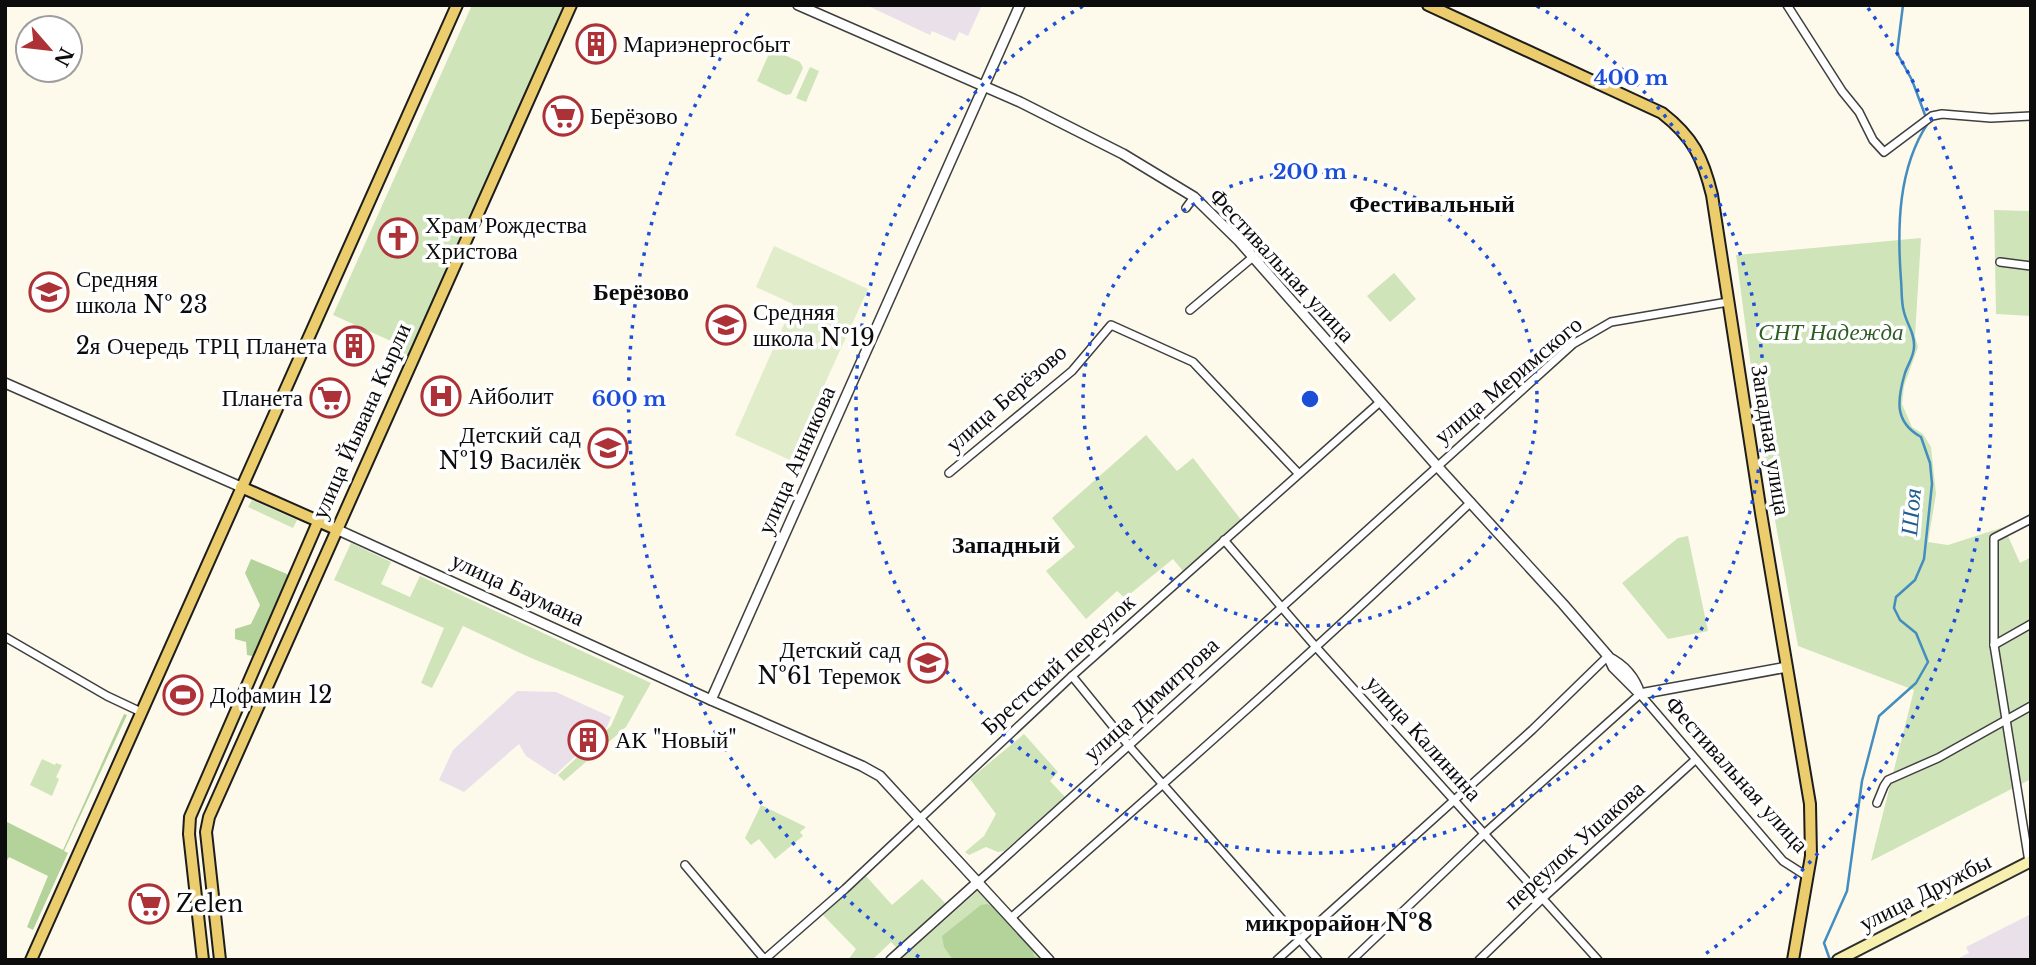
<svg xmlns="http://www.w3.org/2000/svg" width="2036" height="965" viewBox="0 0 2036 965" font-family="'Libre Baskerville',serif">
	<style>
		.industrial { fill: #e9e0ea }
		.green { fill: #cfe4b9 }
		.forest { fill: #b3d39a }
		.pitch { fill: #e0ecca }
		.lines { fill: none; stroke-linecap: round; stroke-linejoin: round }
		.stream { stroke: #448dbf; stroke-width: 2.5 }
		.minor-casing { stroke: #3f3f3f; stroke-width: 10 }
		.tertiary-casing { stroke: #3f3f3f; stroke-width: 12 }
		.secondary-casing { stroke: #2e2e2e; stroke-width: 14 }
		.primary-casing { stroke: #1d1d1d; stroke-width: 14 }
		.minor { stroke: #fff; stroke-width: 7 }
		.tertiary { stroke: #fff; stroke-width: 9 }
		.secondary { stroke: #f7efad; stroke-width: 10 }
		.primary { stroke: #ebcd6e; stroke-width: 10 }
		.ring { fill: none; stroke: #1d4ed8; stroke-width: 3.5; stroke-dasharray: 3.5 7 }
		.labels { text-anchor: middle; stroke-width: 7; stroke-linejoin: round; paint-order: stroke }
		.poi-label { font-size: 23px; fill: #0c0c0c; stroke: #fff; text-anchor: start }
		.street-label { font-size: 23px; fill: #0c0c0c; stroke: #fff }
		.park-label { font-size: 23px; font-style: italic; fill: #2e5c23; stroke: #fff }
		.neighbourhood-label { font-size: 24px; font-weight: bold; fill: #0c0c0c; stroke: #fff }
		.water-label { font-size: 24px; font-style: italic; fill: #225f90; stroke: #fff }
		.centre { fill: #1d4ed8; stroke: #fff; stroke-width: 3.5 }
		.ring-label { font-size: 21px; text-anchor: middle; font-weight: bold; fill: #1d4ed8; stroke: #fff; stroke-width: 7; stroke-linejoin: round; paint-order: stroke }
	</style>
	<rect width="100%" height="100%" fill="#fdfaec"/>
	<g class="industrial">
		<path d="M866,5H982L968,36L959,32L955,41L932,31L930,35Z"/>
		<path d="M517,691L556,692L611,717L607,727L555,775L526,756L519,744L464,792L439,780L453,750Z"/>
		<path d="M2031,914V960H1955L1969,953L1966,947Z"/>
	</g>
	<g class="green">
		<path d="M472,5H564L407,358L387,349L391,341L333,315Z"/>
		<path d="M771,49L800,62L803,68L791,94L786,95L757,81Z"/>
		<path d="M810,67L819,71L806,102L796,98Z"/>
		<path d="M1994,210L2031,211V316L1996,314Z"/>
		<path d="M1921,238L1915,336L1918,347L1904,386L1902,404L1912,427L1923,434L1931,447L1936,494L1928,542L1948,545L2004,527L2020,563L2031,557V779L1871,861L1914,690L1798,646L1762,449L1736,255Z"/>
		<path d="M1394,273L1416,299L1390,322L1367,296Z"/>
		<path d="M1146,435L1177,471L1193,458L1242,521L1183,571L1173,559L1125,598L1117,591L1086,619L1046,571L1075,547L1052,518Z"/>
		<path d="M252,500L297,520L293,528L248,507Z"/>
		<path d="M1688,536L1708,631L1668,639L1622,583L1678,538Z"/>
		<path d="M351,543L391,562L381,584L410,597L420,576L651,683L626,727L564,781L558,775L611,726L624,696L531,658L463,626L432,688L421,683L444,628L334,580Z"/>
		<path d="M1024,734L1058,772L1050,781L1065,797L1004,851L998,852L986,847L969,855L965,852L984,836L996,814L970,779Z"/>
		<path d="M42,759L55,765L56,763L62,765L56,777L59,779L52,796L30,785Z"/>
		<path d="M761,805L806,827L800,832L803,836L775,859L759,839L751,845L745,838Z"/>
		<path d="M866,876L892,905L922,879L947,905L898,949L891,942L872,960H848L856,949L823,915Z"/>
		<path d="M981,888L1044,960H900Z"/>
	</g>
	<g class="forest">
		<path d="M251,559L287,574L289,581L257,652L252,656L247,655L246,642L235,639V629L251,624L260,605L245,573Z"/>
		<path d="M124,714L127,715L64,851L68,853L33,930L27,927L48,876L9,857L5,864V821L63,850Z"/>
		<path d="M987,904L996,907L1001,912L1009,925L1032,948L1034,956L1041,960H953L944,947L942,936L981,905Z"/>
	</g>
	<path class="pitch" d="M774,246L868,289L790,460L735,435L793,304L756,287Z"/>
	<g class="lines">
		<path class="stream" d="M1830,960L1824,943L1847,891L1862,781L1879,716L1916,683L1928,662L1916,633L1900,620L1894,608L1896,597L1915,580L1924,559L1932,484L1930,463L1921,437C1894,422 1897,400 1905,373C1908,364 1914,356 1914,347C1915,333 1907,325 1904,312C1901,302 1902,290 1901,280C1897,227 1898,168 1928,123L1912,80L1897,53L1903,5"/>
		<g class="minor-casing">
			<g id="minor">
				<path d="M1787,5L1842,91L1859,112L1873,140L1884,152L1932,116L1942,114L1991,118L2031,116"/>
				<path d="M1186,208L1194,197"/>
				<path d="M2000,262L2031,266"/>
				<path d="M1190,310L1253,257"/>
				<path d="M949,473L1072,371L1111,325L1193,362L1298,473"/>
				<path d="M1224,540L1315,646L1598,960"/>
				<path d="M5,637L107,696L141,712"/>
				<path d="M1994,645L2031,624"/>
				<path d="M1072,676L1129,746L1318,960"/>
				<path d="M1877,803L1884,786L1888,780L1938,758L2031,706"/>
				<path d="M2029,862L1994,645V538L2031,519"/>
				<path d="M685,865L765,960"/>
				<path d="M979,881L1573,344L1611,322L1728,302"/>
				<path d="M1012,917C1167,781 1322,645 1471,502"/>
				<path d="M765,959L845,889L1072,676L1380,402"/>
				<path d="M1277,960L1532,730L1608,656"/>
				<path d="M1352,960L1485,833L1640,694L1783,861L1808,877"/>
				<path d="M1479,960L1543,898L1695,760"/>
			</g>
		</g>
		<g class="tertiary-casing">
			<g id="tertiary">
				<path d="M798,5L1020,102L1123,154L1194,197L1239,241L1437,466L1563,604L1608,656L1613,667L1640,694"/>
				<path d="M5,383L241,487"/>
				<path d="M336,529L711,700L862,766L880,776L1049,960"/>
				<path d="M1608,657C1624,665 1635,678 1640,694"/>
				<path d="M1640,694L1787,667"/>
				<path d="M711,700L1020,5"/>
				<path d="M891,960L979,881"/>
			</g>
		</g>
		<g class="secondary-casing">
			<path id="secondary" d="M1838,960L2031,861"/>
		</g>
		<g class="primary-casing">
			<g id="primary">
				<path d="M1428,5L1662,113C1693,137 1703,158 1712,195L1761,513L1810,804L1811,856L1793,960"/>
				<path d="M241,487L336,529"/>
				<path d="M31,960L457,5"/>
				<path d="M203,960L189,834L190,817L318,522"/>
				<path d="M220,960L206,832L209,817L571,5"/>
			</g>
		</g>
		<use href="#minor" class="minor"/>
		<use href="#tertiary" class="tertiary"/>
		<use href="#secondary" class="secondary"/>
		<use href="#primary" class="primary"/>
	</g>
	<g class="ring">
		<circle cx="1310" cy="399" r="227"/>
		<path d="M1537 6A454 454 0 1 1 1083 6"/>
		<path d="M919 957A681 681 0 0 1 752 8M1868 8A681 681 0 0 1 1701 957"/>
	</g>
	<defs>
		<g id="building-ring" transform="scale(2.0125)"><circle r="9.5" fill="#fff" stroke="#ad3237" stroke-width="1.5"/><path d="M-4-6H4V6H1V3H-1V6H-4ZM-2.5-4.3h1.7v1.8h-1.7ZM.8-4.3h1.7v1.8H.8ZM-2.5-1h1.7V.8h-1.7ZM.8-1h1.7V.8H.8Z" fill="#ad3237"/></g>
		<g id="supermarket-ring" transform="scale(2.0125)"><circle r="9.5" fill="#fff" stroke="#ad3237" stroke-width="1.5"/><path d="M-6-5.5h2.5l.6 2H6L4.5 2H-2.5L-4.4-4H-6ZM-1.5 3.2a1.3 1.3 0 1 0 .1 0ZM3 3.2a1.3 1.3 0 1 0 .1 0Z" fill="#ad3237"/></g>
		<g id="church-ring" transform="scale(2.0125)"><circle r="9.5" fill="#fff" stroke="#ad3237" stroke-width="1.5"/><path d="M-1.2-6h2.4v3.5h3.3v2.4h-3.3V6h-2.4V-.1h-3.3v-2.4h3.3Z" fill="#ad3237"/></g>
		<g id="school-ring" transform="scale(2.0125)"><circle r="9.5" fill="#fff" stroke="#ad3237" stroke-width="1.5"/><path d="M0-5L7-2L0 1L-7-2ZM-4 1L0 2.5L4 1V4Q0 6-4 4Z" fill="#ad3237"/></g>
		<g id="hospital-ring" transform="scale(2.0125)"><circle r="9.5" fill="#fff" stroke="#ad3237" stroke-width="1.5"/><path d="M-5-5h3v3.5h4V-5h3V5h-3V1.5h-4V5h-3Z" fill="#ad3237"/></g>
		<g id="stadium-ring" transform="scale(2.0125)"><circle r="9.5" fill="#fff" stroke="#ad3237" stroke-width="1.5"/><path d="M0-5a6.5 5 0 1 0 0 10a6.5 5 0 1 0 0-10ZM-3.5-1.8h7v3.6h-7Z" fill="#ad3237"/></g>
	</defs>
	<g fill-rule="evenodd">
		<use href="#building-ring" x="596" y="44"/>
		<use href="#supermarket-ring" x="563" y="116"/>
		<use href="#church-ring" x="398" y="238"/>
		<use href="#school-ring" x="49" y="292"/>
		<use href="#school-ring" x="726" y="325"/>
		<use href="#building-ring" x="354" y="346"/>
		<use href="#hospital-ring" x="441" y="396"/>
		<use href="#supermarket-ring" x="330" y="398"/>
		<use href="#school-ring" x="608" y="448"/>
		<use href="#school-ring" x="928" y="663"/>
		<use href="#stadium-ring" x="183" y="695"/>
		<use href="#building-ring" x="588" y="740"/>
		<use href="#supermarket-ring" x="149" y="904"/>
	</g>
	<g class="labels">
		<g class="poi-label">
			<text x="623" y="52">Мариэнергосбыт</text>
			<text x="590" y="124">Берёзово</text>
			<text x="425" y="233">Храм Рождества<tspan x="425" dy="26">Христова</tspan></text>
			<text x="76" y="287">Средняя<tspan x="76" dy="26">школа № 23</tspan></text>
			<text x="753" y="320">Средняя<tspan x="753" dy="26">школа №19</tspan></text>
			<text x="327" y="354" text-anchor="end">2я Очередь ТРЦ Планета</text>
			<text x="468" y="404">Айболит</text>
			<text x="303" y="406" text-anchor="end">Планета</text>
			<text x="581" y="443" text-anchor="end">Детский сад<tspan x="581" dy="26">№19 Василёк</tspan></text>
			<text x="901" y="658" text-anchor="end">Детский сад<tspan x="901" dy="26">№61 Теремок</tspan></text>
			<text x="210" y="703">Дофамин 12</text>
			<text x="615" y="748">АК "Новый"</text>
			<text x="176" y="912">Zelen</text>
		</g>
		<g class="street-label">
			<text transform="translate(1282 265) rotate(47)" y="8">Фестивальная улица</text>
			<text transform="translate(1508 380) rotate(-40)" y="8">улица Меримского</text>
			<text transform="translate(1006 398) rotate(-41)" y="8">улица Берёзово</text>
			<text transform="translate(361 421) rotate(-66)" y="8">улица Йывана Кырли</text>
			<text transform="translate(1771 440) rotate(81)" y="8">Западная улица</text>
			<text transform="translate(796 460) rotate(-66)" y="8">улица Анникова</text>
			<text transform="translate(518 589) rotate(25)" y="8">улица Баумана</text>
			<text transform="translate(1058 664) rotate(-42)" y="8">Брестский переулок</text>
			<text transform="translate(1151 699) rotate(-42)" y="8">улица Димитрова</text>
			<text transform="translate(1424 738) rotate(48)" y="8">улица Калинина</text>
			<text transform="translate(1737 774) rotate(48)" y="8">Фестивальная улица</text>
			<text transform="translate(1574 845) rotate(-42)" y="8">переулок Ушакова</text>
			<text transform="translate(1925 892) rotate(-27)" y="8">улица Дружбы</text>
		</g>
		<g class="park-label">
			<text x="1831" y="340">СНТ Надежда</text>
		</g>
		<g class="neighbourhood-label">
			<text x="1432" y="212">Фестивальный</text>
			<text x="641" y="300">Берёзово</text>
			<text x="1006" y="553">Западный</text>
			<text x="1339" y="931">микрорайон №8</text>
		</g>
		<g class="water-label">
			<text transform="translate(1911 512) rotate(-85)" y="8">Шоя</text>
		</g>
	</g>
	<circle cx="1310" cy="399" r="10" class="centre"/>
	<g class="ring-label">
		<text x="1631" y="85">400 m</text>
		<text x="1310" y="179">200 m</text>
		<text x="629" y="406">600 m</text>
	</g>
	<rect width="2036" height="965" fill="none" stroke="#0c0c0c" stroke-width="14"/>
	<g transform="translate(49 49) rotate(118)"><circle r="33" fill="#ffffff" stroke="#9e9e9e" stroke-width="2"/>
	<path d="M0-5L12 26L0 18L-12 26Z" fill="#ad3237"/>
	<text y="-10" font-size="19" font-weight="bold" text-anchor="middle" fill="#0c0c0c">N</text>
	</g>
</svg>
